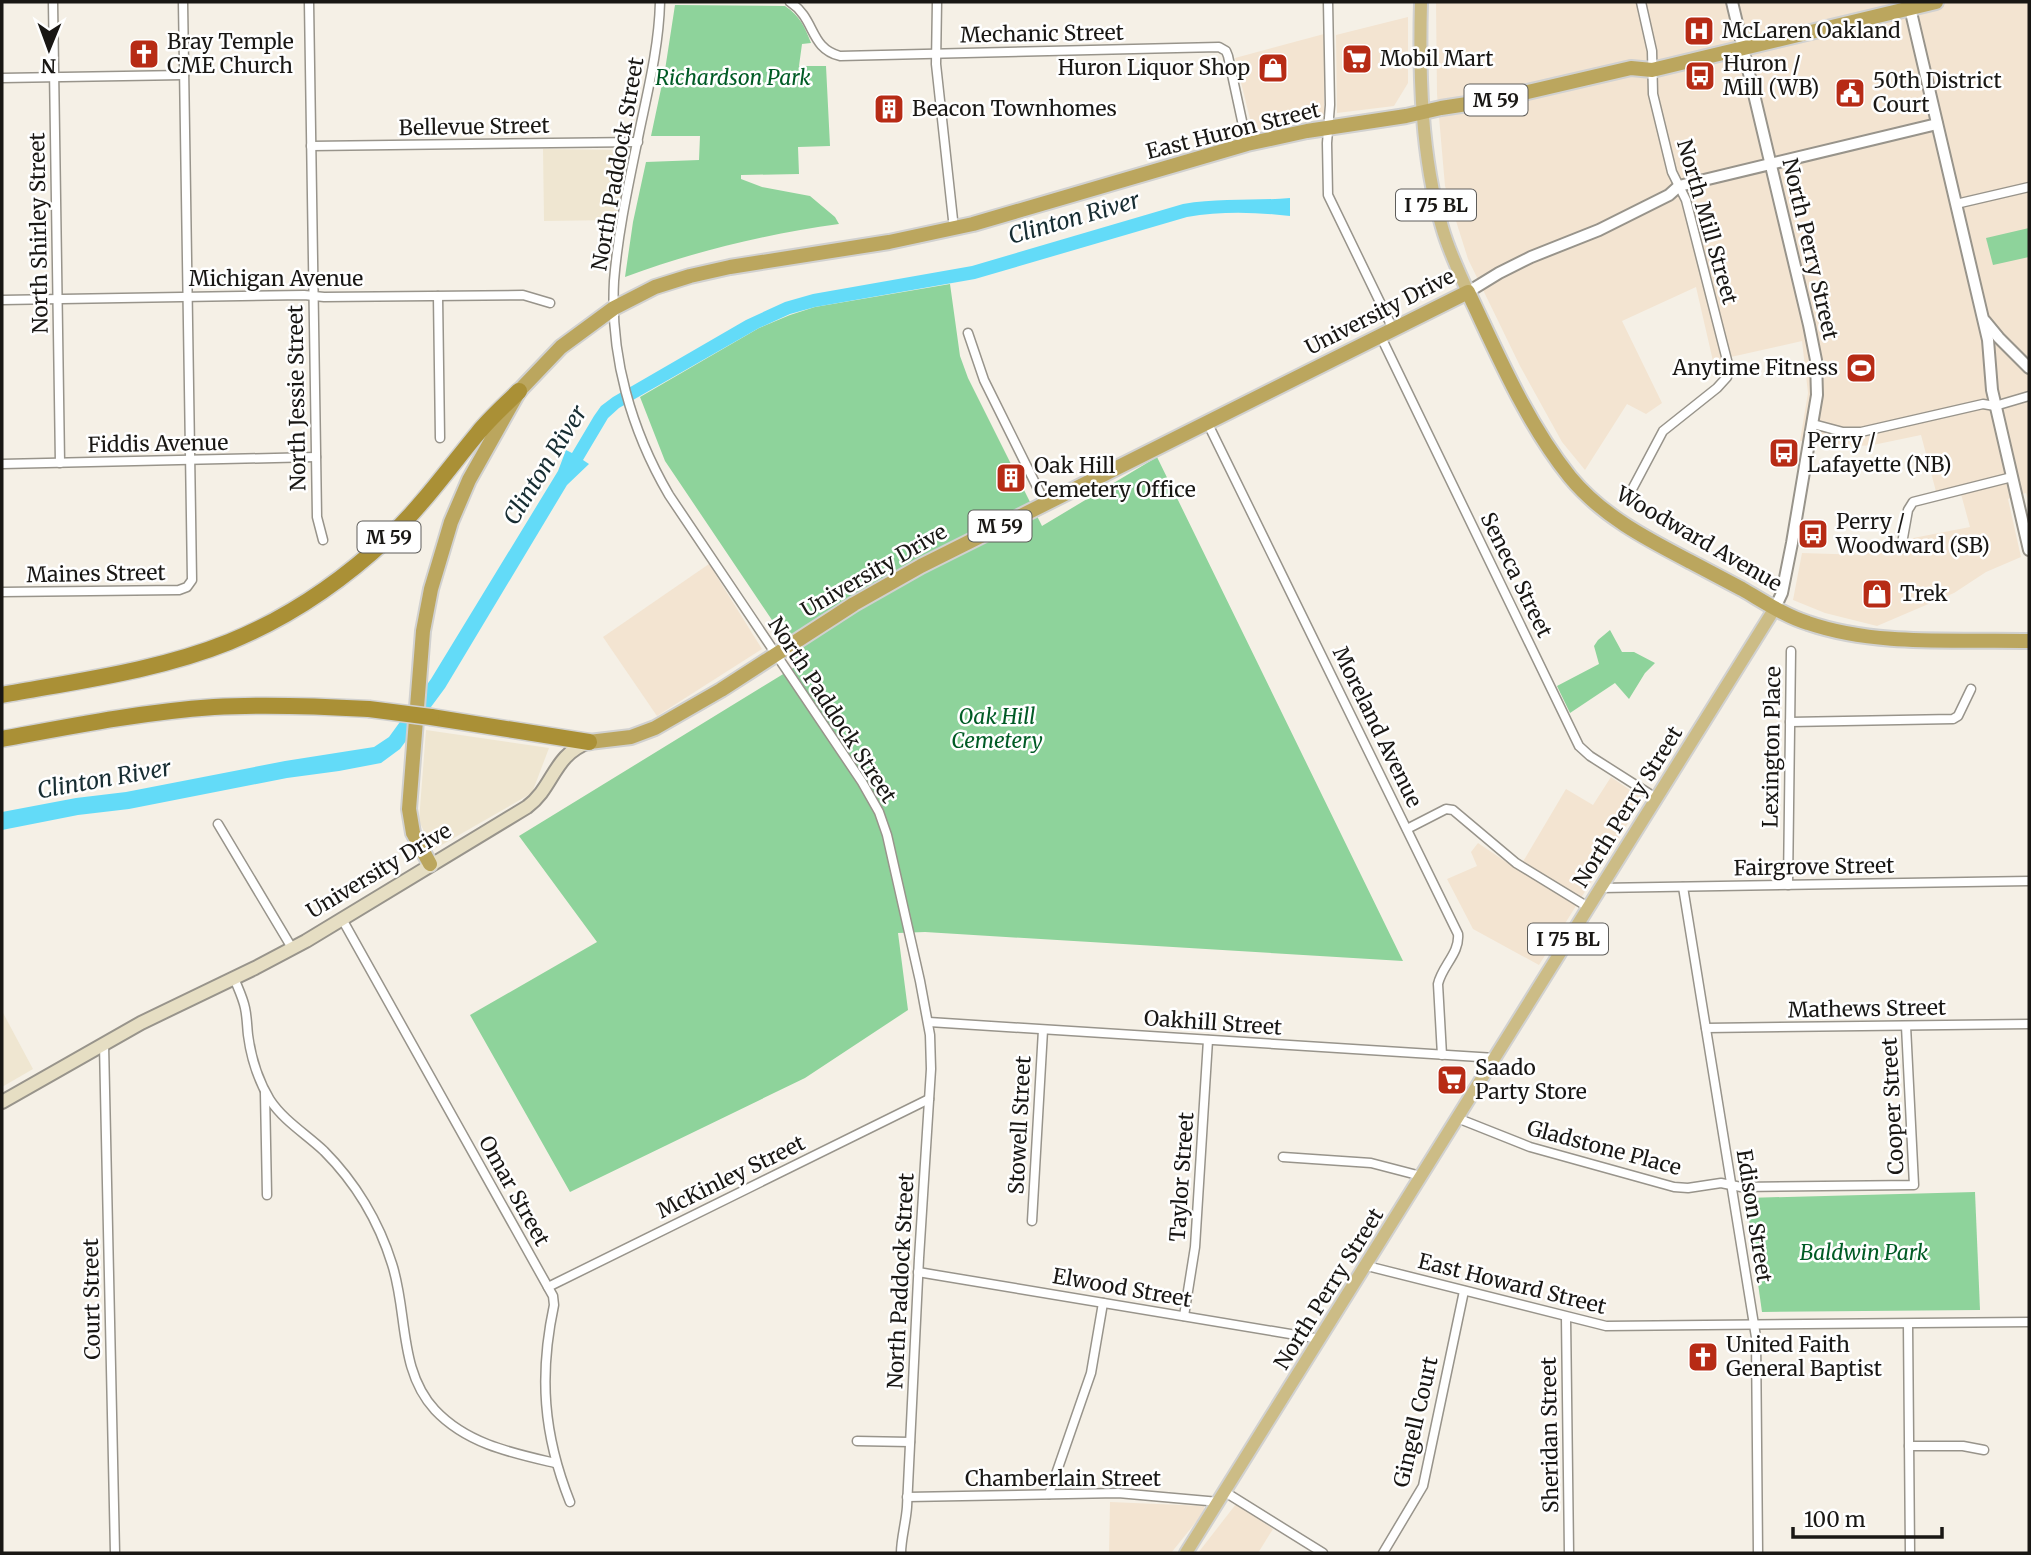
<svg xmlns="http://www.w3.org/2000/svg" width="2031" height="1555" viewBox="0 0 2031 1555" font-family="Merriweather,serif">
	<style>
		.commercial { fill: #f3e4d1 }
		.industrial { fill: #efe6d1 }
		.green { fill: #8ed39b }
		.water { fill: #63dbf8 }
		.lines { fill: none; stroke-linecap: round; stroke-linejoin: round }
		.minor-casing { stroke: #98948b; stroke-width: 11 }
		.tertiary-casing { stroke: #98948b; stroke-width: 14 }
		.secondary-casing { stroke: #98948b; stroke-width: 16 }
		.primary-casing { stroke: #d1d1d0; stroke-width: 16 }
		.trunk-casing { stroke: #d1d1d0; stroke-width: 18 }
		.motorway-casing { stroke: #d1d1d0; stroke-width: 19 }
		.minor { stroke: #fff; stroke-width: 8 }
		.tertiary { stroke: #fff; stroke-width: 10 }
		.secondary { stroke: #e6dec3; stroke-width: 12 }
		.primary { stroke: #ccbc86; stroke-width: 12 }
		.trunk { stroke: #bba65e; stroke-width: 14 }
		.motorway { stroke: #aa9036; stroke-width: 16 }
		.motorway-bridge-casing { stroke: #d1d1d0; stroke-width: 19; stroke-linecap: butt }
		.motorway-bridge { stroke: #aa9036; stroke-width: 16 }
		.labels { text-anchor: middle; stroke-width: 5; stroke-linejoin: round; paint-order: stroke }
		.shield { fill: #fff; stroke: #5e5d5a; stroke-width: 2 }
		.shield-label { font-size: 19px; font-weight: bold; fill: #191714 }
		.poi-label { font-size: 21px; fill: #191714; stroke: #fff; text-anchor: start }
		.street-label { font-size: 21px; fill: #191714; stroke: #fff }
		.park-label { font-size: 21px; font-style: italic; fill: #005b25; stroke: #fff }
		.water-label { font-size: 23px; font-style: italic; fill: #172d32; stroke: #fff }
	</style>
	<rect width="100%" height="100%" fill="#f5f0e6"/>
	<g class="commercial">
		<path d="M1436,2H2029V505L2026,493L2008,499L2021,557L1986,572L1954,593L1877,626L1825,613L1793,600L1802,553L1865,555L1867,547L1970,527L1961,494L1938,499L1921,435L1873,445L1845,447L1800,441L1808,393L1802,341L1713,361L1696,287L1622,321L1662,403L1646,414L1627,404L1585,470L1562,442L1520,366L1468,259L1445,186L1437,94Z"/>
		<path d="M1408,17V83L1394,106L1337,113L1336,35Z"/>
		<path d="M1324,34V114L1319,117L1260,130L1252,127L1235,58Z"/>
		<path d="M709,564L762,649L657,716L603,637Z"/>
		<path d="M1611,777L1643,799L1539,965L1473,929L1447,879L1477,866L1471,852L1478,843L1518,870L1566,789L1593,805Z"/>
		<path d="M1110,1502L1204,1506V1512L1171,1553H1109Z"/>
		<path d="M1236,1504L1273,1529L1258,1553H1198Z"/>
	</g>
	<g class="industrial">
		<path d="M543,149L621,150L628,153L616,220L544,221Z"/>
		<path d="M426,730L549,748L532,793L433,850L419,821Z"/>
		<path d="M2,1011L33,1069L2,1087Z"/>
	</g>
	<g class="green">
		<path d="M675,5L785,6C800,16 805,27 811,43L802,44L799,66H826L830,146L798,147L799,174L741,175V179L762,187L810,196L835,217L839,224C766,234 695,251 625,277L633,222L646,162L699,160L700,136H651L665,70Z"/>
		<path d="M2029,228V257L1993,265L1986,238Z"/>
		<path d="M950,284L960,356L968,378L1042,526L1157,457L1403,961L925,932L898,933L908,1010L805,1078L570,1192L470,1015L597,942L519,836L798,665L774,623L665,461L640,397L759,328L790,315L815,307Z"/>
		<path d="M1610,630L1622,652H1634L1655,663L1645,673L1629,699L1615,683L1570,713L1557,686L1599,664L1594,646L1598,640Z"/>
		<path d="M1975,1192L1980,1310L1762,1312L1746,1198Z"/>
	</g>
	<path class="water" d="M1290,198V216C1255,212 1221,211 1187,217L975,279L815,307L790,314L759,328L619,408L608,418L583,460L589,464L567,485L445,688L400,749L381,763L339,771L287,778L129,809L78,815L2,830V812L76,798L126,792L285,761L374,747L389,737L431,679L558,471L566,450L572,453L594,416L601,406L613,397L746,320L785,302L813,294L972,266L1183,204C1218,198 1254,201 1290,198Z"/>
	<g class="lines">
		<g class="minor-casing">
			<g id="minor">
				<path d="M53,2L60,463"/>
				<path d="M309,2L317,517L323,540"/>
				<path d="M660,2C659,46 648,90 639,133C629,182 618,231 614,281C610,356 631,430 669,495L862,782L879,812L887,835L920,981L930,1035L931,1069L919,1258L907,1507C906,1522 901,1539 901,1553"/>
				<path d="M790,2C816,19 809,48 840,56L1219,47L1226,51L1228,56L1247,144"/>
				<path d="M937,2L936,64L954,229"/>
				<path d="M1328,2L1330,105L1327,143L1328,195L1393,329"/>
				<path d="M2,78L184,75"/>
				<path d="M311,146L638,142"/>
				<path d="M1956,204L2029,187"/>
				<path d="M438,296L440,438"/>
				<path d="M2,300L304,295L324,297L523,295L550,303"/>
				<path d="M968,333L984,380L1045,503"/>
				<path d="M1380,335L1579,746L1590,756L1656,798"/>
				<path d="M1207,422L1458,934C1460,953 1442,966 1438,984L1442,1055"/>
				<path d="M1813,424L1843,432H1861L1983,404L1995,406L2029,396"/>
				<path d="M2,464L316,457"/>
				<path d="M1628,497L1663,431L1717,388L1727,377L1729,368L1686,200L1672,172L1653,94L1652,51L1641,2"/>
				<path d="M1901,549L1908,510L1913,502L2012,477"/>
				<path d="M2,592L179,590L187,587L192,580L183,2"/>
				<path d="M1790,722L1953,719L1958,716L1971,689"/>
				<path d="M218,824L292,948"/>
				<path d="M1407,829L1446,809L1453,810L1516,863L1588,907"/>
				<path d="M1788,885L1791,651"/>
				<path d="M1683,887L1756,1337L1758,1553"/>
				<path d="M1600,888L2029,881"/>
				<path d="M342,919L553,1296L554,1305C539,1375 543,1434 570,1502"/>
				<path d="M234,978C238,988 243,998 245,1008C247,1017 247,1026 248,1035C251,1058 258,1080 270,1100C284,1121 306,1134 324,1151C355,1182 379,1222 392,1264C408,1313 398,1370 435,1410C467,1444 512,1453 555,1463"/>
				<path d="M929,1022L1495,1058"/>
				<path d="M1706,1028L2029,1024"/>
				<path d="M104,1044L115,1553"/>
				<path d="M265,1093L267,1195"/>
				<path d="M1457,1118L1530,1147L1674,1187L1688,1188L1721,1183L1741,1187L1914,1185L1906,1026"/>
				<path d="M1283,1157L1371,1163L1421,1176"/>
				<path d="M1032,1221L1043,1030"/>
				<path d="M1367,1266L1606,1326L2029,1322"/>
				<path d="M918,1272L1320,1339"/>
				<path d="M548,1287L929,1099"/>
				<path d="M1184,1316L1195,1247L1208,1040"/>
				<path d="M1566,1317L1569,1553"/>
				<path d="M1908,1324L1910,1553"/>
				<path d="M857,1441L910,1442"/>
				<path d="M1909,1446H1963L1984,1450"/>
				<path d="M1225,1492L1323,1553"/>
				<path d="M1049,1494L1091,1373L1103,1303"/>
				<path d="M907,1497L1118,1493L1219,1502"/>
				<path d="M1383,1553L1423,1486L1464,1291"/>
			</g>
		</g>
		<g class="tertiary-casing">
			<g id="tertiary">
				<path d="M1732,2L1809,325L1816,360L1817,395L1792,543L1782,593L1775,608"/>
				<path d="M1910,8L1988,340L1992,390L2029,550"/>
				<path d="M1468,292L1499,273L1531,257L1599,230L1669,195L1679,186L1937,124"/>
				<path d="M1985,321L1999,338L2029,368"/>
			</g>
		</g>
		<g class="secondary-casing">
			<path id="secondary" d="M2,1102L141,1023L255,968L306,941L527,807C554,787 553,755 589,742"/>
		</g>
		<g class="primary-casing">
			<g id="primary">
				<path d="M1421,2C1419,74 1421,157 1442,227C1448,249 1458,270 1468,292"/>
				<path d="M1186,1553L1775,608"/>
			</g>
		</g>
		<g class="trunk-casing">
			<g id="trunk">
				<path d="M589,742L631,737L655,728L721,690L854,604L921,566L1468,292C1498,355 1526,422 1570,477C1602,516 1647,539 1691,562C1708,571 1725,580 1742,589C1763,601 1785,616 1808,623C1878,647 1957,639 2029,641"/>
				<path d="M430,864L413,833L409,809L423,631L431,589L451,522L469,480L519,391L561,347L614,308L655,287L690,276L730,267L889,242L973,224L1247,144L1307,131L1406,116L1441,108L1493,100L1631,68L1652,70L1936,2"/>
			</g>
		</g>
		<g class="motorway-casing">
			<g id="motorway">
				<path d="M2,695C77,681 157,671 229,642C288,618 342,581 388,538C422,506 449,468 478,433C490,418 505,405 519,391"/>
				<path d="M431,717L589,742"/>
				<path d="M2,739C72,726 142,712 214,707C266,704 317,706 369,709"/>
			</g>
		</g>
		<use href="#minor" class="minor"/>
		<use href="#tertiary" class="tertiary"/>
		<use href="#secondary" class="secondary"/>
		<use href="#primary" class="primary"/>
		<use href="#trunk" class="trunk"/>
		<use href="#motorway" class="motorway"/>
		<g class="motorway-bridge-casing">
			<path id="motorway-bridge" d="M369,709L431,717"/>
		</g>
		<use href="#motorway-bridge" class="motorway-bridge"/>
	</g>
	<defs>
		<g id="hospital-square" transform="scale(1.575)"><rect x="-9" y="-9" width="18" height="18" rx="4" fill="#b72b15" stroke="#fff"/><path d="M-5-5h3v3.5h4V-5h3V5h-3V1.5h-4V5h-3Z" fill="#fff"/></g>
		<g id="church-square" transform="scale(1.575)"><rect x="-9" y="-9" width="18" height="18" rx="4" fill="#b72b15" stroke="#fff"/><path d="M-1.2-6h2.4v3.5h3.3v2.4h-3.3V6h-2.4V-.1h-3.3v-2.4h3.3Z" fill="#fff"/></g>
		<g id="supermarket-square" transform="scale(1.575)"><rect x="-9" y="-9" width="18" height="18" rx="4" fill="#b72b15" stroke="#fff"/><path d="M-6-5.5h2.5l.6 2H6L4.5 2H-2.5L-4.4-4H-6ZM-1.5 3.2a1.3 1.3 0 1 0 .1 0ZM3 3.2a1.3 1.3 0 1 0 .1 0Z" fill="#fff"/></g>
		<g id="shop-square" transform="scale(1.575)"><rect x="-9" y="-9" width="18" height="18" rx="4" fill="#b72b15" stroke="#fff"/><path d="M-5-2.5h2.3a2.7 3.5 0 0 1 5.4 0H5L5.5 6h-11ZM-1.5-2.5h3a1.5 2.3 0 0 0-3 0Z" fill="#fff"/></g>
		<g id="bus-square" transform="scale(1.575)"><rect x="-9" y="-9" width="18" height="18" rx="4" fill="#b72b15" stroke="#fff"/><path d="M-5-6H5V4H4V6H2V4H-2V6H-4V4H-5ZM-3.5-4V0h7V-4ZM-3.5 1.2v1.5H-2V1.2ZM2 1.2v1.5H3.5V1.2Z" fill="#fff"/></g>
		<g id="civic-square" transform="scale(1.575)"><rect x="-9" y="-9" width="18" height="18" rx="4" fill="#b72b15" stroke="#fff"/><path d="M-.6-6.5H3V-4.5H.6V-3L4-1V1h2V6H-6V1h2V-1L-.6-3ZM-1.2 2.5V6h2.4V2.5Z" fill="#fff"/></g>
		<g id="building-square" transform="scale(1.575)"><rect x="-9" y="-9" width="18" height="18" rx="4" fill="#b72b15" stroke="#fff"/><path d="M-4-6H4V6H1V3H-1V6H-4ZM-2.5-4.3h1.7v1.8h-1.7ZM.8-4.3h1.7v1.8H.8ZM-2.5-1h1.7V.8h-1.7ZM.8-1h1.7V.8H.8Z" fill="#fff"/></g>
		<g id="stadium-square" transform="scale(1.575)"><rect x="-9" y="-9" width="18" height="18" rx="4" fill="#b72b15" stroke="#fff"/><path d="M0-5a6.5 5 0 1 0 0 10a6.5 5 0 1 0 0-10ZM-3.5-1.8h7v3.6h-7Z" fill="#fff"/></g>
	</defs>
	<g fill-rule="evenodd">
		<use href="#hospital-square" x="1699" y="31"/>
		<use href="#church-square" x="144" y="54"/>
		<use href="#supermarket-square" x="1357" y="59"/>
		<use href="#shop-square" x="1273" y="68"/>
		<use href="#bus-square" x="1700" y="76"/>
		<use href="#civic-square" x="1850" y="93"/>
		<use href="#building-square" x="889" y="109"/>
		<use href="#stadium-square" x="1861" y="368"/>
		<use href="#bus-square" x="1784" y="453"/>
		<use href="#building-square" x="1011" y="478"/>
		<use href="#bus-square" x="1813" y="534"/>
		<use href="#shop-square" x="1877" y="594"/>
		<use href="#supermarket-square" x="1452" y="1080"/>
		<use href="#church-square" x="1703" y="1357"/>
	</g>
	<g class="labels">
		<g class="shield">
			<rect x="1464.5" y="84.5" width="63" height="31" rx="5"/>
			<rect x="1396" y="189.5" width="80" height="31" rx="5"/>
			<rect x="968.5" y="510.5" width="63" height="31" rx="5"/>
			<rect x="357.5" y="521.5" width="63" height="31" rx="5"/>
			<rect x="1528" y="923.5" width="80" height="31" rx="5"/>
		</g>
		<g class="shield-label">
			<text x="1496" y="107">M 59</text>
			<text x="1436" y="212">I 75 BL</text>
			<text x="1000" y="533">M 59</text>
			<text x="389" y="544">M 59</text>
			<text x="1568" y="946">I 75 BL</text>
		</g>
		<g class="poi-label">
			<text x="1722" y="38">McLaren Oakland</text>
			<text x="167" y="49">Bray Temple<tspan x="167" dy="24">CME Church</tspan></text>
			<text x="1380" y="66">Mobil Mart</text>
			<text x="1723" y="71">Huron /<tspan x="1723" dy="24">Mill (WB)</tspan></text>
			<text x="1250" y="75" text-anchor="end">Huron Liquor Shop</text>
			<text x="1873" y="88">50th District<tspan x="1873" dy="24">Court</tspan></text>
			<text x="912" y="116">Beacon Townhomes</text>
			<text x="1838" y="375" text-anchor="end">Anytime Fitness</text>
			<text x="1807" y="448">Perry /<tspan x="1807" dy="24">Lafayette (NB)</tspan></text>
			<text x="1034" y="473">Oak Hill<tspan x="1034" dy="24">Cemetery Office</tspan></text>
			<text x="1836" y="529">Perry /<tspan x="1836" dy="24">Woodward (SB)</tspan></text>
			<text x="1900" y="601">Trek</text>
			<text x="1475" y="1075">Saado<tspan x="1475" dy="24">Party Store</tspan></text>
			<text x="1726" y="1352">United Faith<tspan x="1726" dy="24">General Baptist</tspan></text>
		</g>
		<g class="street-label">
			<text transform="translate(1042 34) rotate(-1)" y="7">Mechanic Street</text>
			<text transform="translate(474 127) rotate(-1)" y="7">Bellevue Street</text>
			<text transform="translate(1233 131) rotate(-14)" y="7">East Huron Street</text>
			<text transform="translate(618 164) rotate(-80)" y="7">North Paddock Street</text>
			<text transform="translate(1707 222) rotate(74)" y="7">North Mill Street</text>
			<text transform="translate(39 233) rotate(-91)" y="7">North Shirley Street</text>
			<text transform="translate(1810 249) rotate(77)" y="7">North Perry Street</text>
			<text x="276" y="286">Michigan Avenue</text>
			<text transform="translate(1380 312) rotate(-27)" y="7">University Drive</text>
			<text transform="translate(297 398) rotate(-91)" y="7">North Jessie Street</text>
			<text transform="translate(158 444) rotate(-1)" y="7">Fiddis Avenue</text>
			<text transform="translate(1699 539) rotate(30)" y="7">Woodward Avenue</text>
			<text transform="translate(874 571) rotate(-30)" y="7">University Drive</text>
			<text transform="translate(96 574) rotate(-1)" y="7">Maines Street</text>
			<text transform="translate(1516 575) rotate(64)" y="7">Seneca Street</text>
			<text transform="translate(832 710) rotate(57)" y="7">North Paddock Street</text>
			<text transform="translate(1377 727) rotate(64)" y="7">Moreland Avenue</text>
			<text transform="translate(1772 747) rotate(-89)" y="7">Lexington Place</text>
			<text transform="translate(1628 807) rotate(-58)" y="7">North Perry Street</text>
			<text transform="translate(1814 867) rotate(-1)" y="7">Fairgrove Street</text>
			<text transform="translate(379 871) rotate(-31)" y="7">University Drive</text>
			<text transform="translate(1867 1009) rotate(-1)" y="7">Mathews Street</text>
			<text transform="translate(1213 1023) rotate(4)" y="7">Oakhill Street</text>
			<text transform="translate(1893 1106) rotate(-93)" y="7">Cooper Street</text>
			<text transform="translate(1020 1125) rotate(-87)" y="7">Stowell Street</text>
			<text transform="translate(1604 1148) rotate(15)" y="7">Gladstone Place</text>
			<text transform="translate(731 1177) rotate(-26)" y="7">McKinley Street</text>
			<text transform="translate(1182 1177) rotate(-86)" y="7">Taylor Street</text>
			<text transform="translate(514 1191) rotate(61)" y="7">Omar Street</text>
			<text transform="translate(1754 1216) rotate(81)" y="7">Edison Street</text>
			<text transform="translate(901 1281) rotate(-87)" y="7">North Paddock Street</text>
			<text transform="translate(1512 1284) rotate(14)" y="7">East Howard Street</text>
			<text transform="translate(1122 1288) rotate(10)" y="7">Elwood Street</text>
			<text transform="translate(1329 1289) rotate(-58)" y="7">North Perry Street</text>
			<text transform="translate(92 1299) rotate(-91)" y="7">Court Street</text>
			<text transform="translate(1416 1422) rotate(-77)" y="7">Gingell Court</text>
			<text transform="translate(1550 1435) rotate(-91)" y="7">Sheridan Street</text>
			<text x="1063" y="1486">Chamberlain Street</text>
		</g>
		<g class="park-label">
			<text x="733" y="85">Richardson Park</text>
			<text x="997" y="724">Oak Hill<tspan x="997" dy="24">Cemetery</tspan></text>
			<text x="1864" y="1260">Baldwin Park</text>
		</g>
		<g class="water-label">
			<text transform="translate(1074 218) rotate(-16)" y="8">Clinton River</text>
			<text transform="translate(545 465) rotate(-58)" y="8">Clinton River</text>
			<text transform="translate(104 779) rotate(-10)" y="8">Clinton River</text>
		</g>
	</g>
	<rect width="2031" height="1555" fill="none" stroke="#191714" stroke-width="7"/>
	<g transform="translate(49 49) rotate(181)" stroke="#ffffff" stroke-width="5" paint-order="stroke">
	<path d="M0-5L12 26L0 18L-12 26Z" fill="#191714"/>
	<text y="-10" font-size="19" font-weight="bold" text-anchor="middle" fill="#191714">N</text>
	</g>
	<path d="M1793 1527v10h149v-10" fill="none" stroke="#191714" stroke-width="3.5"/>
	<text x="1804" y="1527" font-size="21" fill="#191714" stroke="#ffffff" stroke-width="5" paint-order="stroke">100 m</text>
</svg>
